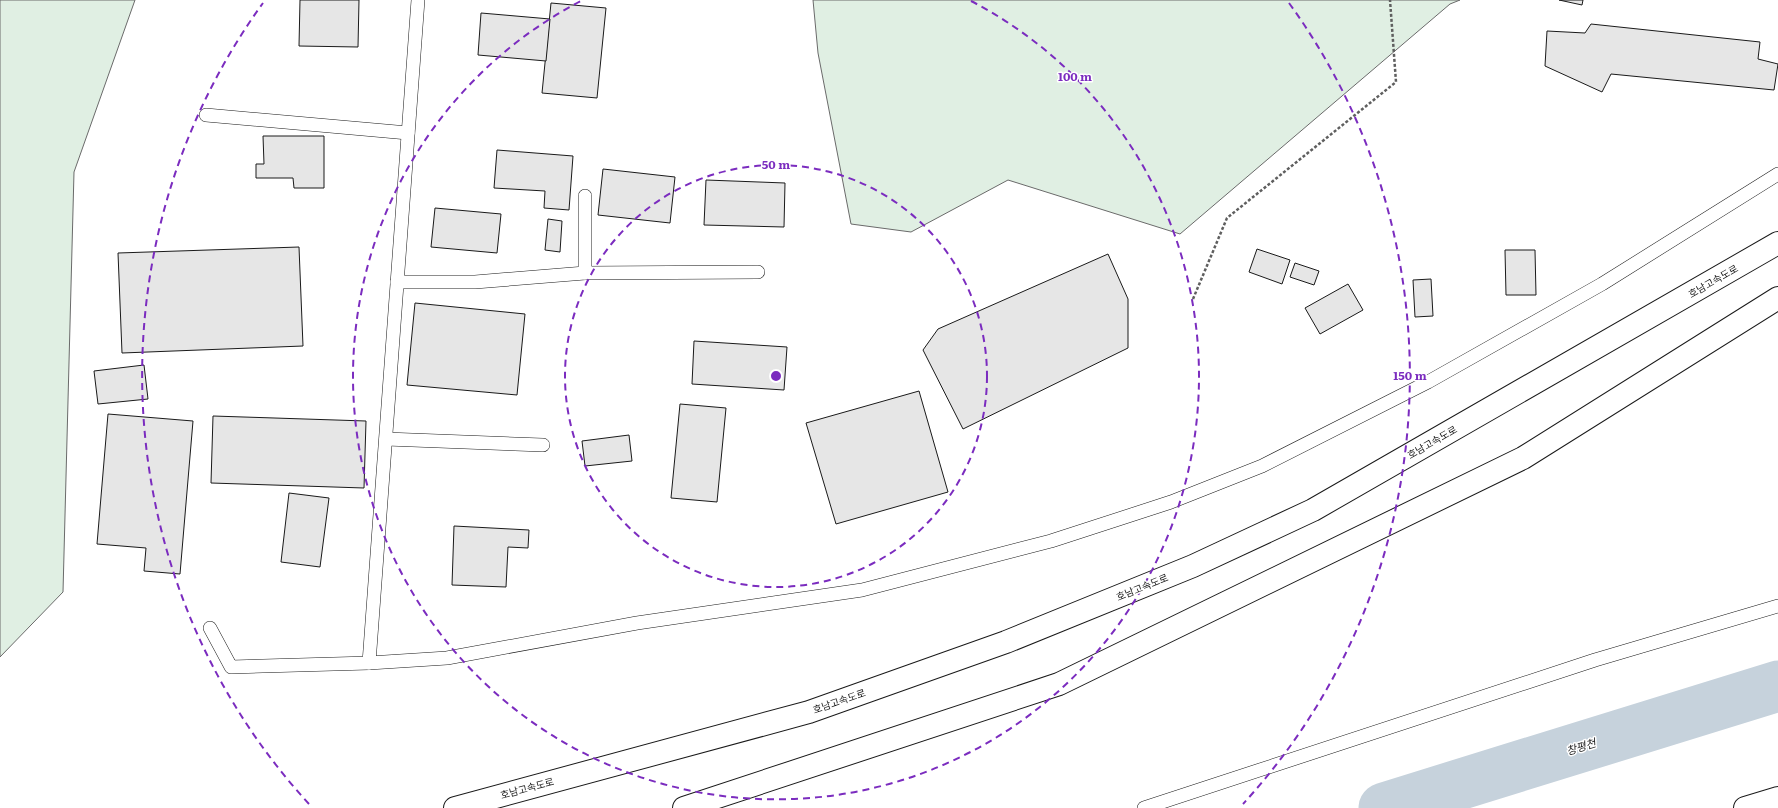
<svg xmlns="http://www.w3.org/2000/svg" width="1778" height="808" viewBox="0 0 1778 808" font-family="Literata,'Noto Sans KR',serif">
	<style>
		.green { fill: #e0efe3; stroke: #6a6a6a }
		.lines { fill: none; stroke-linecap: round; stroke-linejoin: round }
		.river { stroke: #c6d2dc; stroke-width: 51 }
		.building { fill: #e6e6e6; stroke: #1a1a1a }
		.lane-casing { stroke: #1a1a1a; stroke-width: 14 }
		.street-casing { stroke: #1a1a1a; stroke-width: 24 }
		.highway-casing { stroke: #1a1a1a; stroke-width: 24 }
		.path { stroke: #5f5f5f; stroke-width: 2.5; stroke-dasharray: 3 2; stroke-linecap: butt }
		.lane { stroke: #fff; stroke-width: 13 }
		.street { stroke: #fff; stroke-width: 22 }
		.highway { stroke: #fff; stroke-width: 22 }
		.ring { fill: none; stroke: #7b2cbf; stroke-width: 2; stroke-dasharray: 7 5 }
		.labels { text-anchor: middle; stroke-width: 3; stroke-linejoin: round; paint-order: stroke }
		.street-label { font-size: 10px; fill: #1a1a1a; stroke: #fff }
		.water-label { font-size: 11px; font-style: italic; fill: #1a1a1a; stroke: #fff }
		.centre { fill: #7b2cbf; stroke: #fff; stroke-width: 2 }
		.ring-label { font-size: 12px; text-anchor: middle; font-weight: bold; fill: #7b2cbf; stroke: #fff; stroke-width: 3; stroke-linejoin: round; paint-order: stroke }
	</style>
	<rect width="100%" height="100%" fill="#fff"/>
	<g class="green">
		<path d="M0,0H135L74,172L63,592L0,657Z"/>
		<path d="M813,0H1460L1450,4L1180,234L1008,180L911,232L851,224L818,53Z"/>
	</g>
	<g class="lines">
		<path class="river" d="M1384,808L1778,686"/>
	</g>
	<g class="building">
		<path d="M300,0H359L358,47L299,46Z"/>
		<path d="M1559,0H1583L1582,5Z"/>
		<path d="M551,3L606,8L597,98L542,93Z"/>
		<path d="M481,13L550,19L546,61L478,55Z"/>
		<path d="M1591,24L1760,42L1758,59L1778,64L1774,90L1611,74L1602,92L1545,66L1547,31L1585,33Z"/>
		<path d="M263,136H324V188H294L293,178H256V164H264Z"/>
		<path d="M497,150L573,156L569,210L544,208L545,191L494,188Z"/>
		<path d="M603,169L675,177L670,223L598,215Z"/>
		<path d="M706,180L785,183L784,227L704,225Z"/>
		<path d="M435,208L501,214L497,253L431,247Z"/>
		<path d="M548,219L562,221L560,252L545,250Z"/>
		<path d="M299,247L303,346L122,353L118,253Z"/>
		<path d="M1257,249L1290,260L1282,284L1249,272Z"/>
		<path d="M1505,250H1535L1536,295H1506Z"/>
		<path d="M1108,254L1128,299V348L963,429L923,350L938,329Z"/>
		<path d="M1295,263L1319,271L1314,285L1290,277Z"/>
		<path d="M1431,279L1433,316L1415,317L1413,280Z"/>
		<path d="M1348,284L1363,310L1320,334L1305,308Z"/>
		<path d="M415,303L525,314L517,395L407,385Z"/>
		<path d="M694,341L787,347L784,390L692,384Z"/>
		<path d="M144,365L148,399L98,404L94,371Z"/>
		<path d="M919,391L948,492L836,524L806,423Z"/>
		<path d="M680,404L726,408L717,502L671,498Z"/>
		<path d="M108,414L193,421L180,574L144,571L146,548L97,544Z"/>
		<path d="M213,416L366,421L364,488L211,483Z"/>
		<path d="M629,435L632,461L585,466L582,441Z"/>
		<path d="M289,493L329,498L320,567L281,562Z"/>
		<path d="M454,526L529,530L528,548L508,547L506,587L452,585Z"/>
	</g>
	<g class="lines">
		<g class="lane-casing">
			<g id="lane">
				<path d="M418,0L369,663L447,658L637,623L862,590L1051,541L1171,502L1262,466L1428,382L1602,284L1778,174"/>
				<path d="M206,115L408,133"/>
				<path d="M585,196V273"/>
				<path d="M397,282H475L585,273L758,272"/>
				<path d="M386,439L543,445"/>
				<path d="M210,628L231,667L369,663"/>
				<path d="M1144,808L1595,660L1778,606"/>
			</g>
		</g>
		<g class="street-casing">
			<path id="street" d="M1745,808L1778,798"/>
		</g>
		<g class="highway-casing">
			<g id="highway">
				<path d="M455,808L809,712L1006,642L1193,566L1313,510L1778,243"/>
				<path d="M684,808L1059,684L1523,458L1778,298"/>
			</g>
		</g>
		<path class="path" d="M1193,299L1227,218L1396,82L1390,0"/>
		<use href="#lane" class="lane"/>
		<use href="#street" class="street"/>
		<use href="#highway" class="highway"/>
	</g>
	<g class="ring">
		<circle cx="776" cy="376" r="211"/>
		<path d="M971 1A423 423 0 1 1 581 1"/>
		<path d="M309 804A634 634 0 0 1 263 3M1289 3A634 634 0 0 1 1243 804"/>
	</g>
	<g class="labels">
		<g class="street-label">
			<text transform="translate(1713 281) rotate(-30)" y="4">호남고속도로</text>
			<text transform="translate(1432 442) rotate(-30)" y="4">호남고속도로</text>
			<text transform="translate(1142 587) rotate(-22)" y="4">호남고속도로</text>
			<text transform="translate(839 701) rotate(-19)" y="4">호남고속도로</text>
			<text transform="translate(527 788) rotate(-15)" y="4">호남고속도로</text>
		</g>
		<g class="water-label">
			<text transform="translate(1581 747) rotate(-17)" y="4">창평천</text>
		</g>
	</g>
	<circle cx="776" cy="376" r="6" class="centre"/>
	<g class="ring-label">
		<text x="1075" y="81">100 m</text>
		<text x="776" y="169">50 m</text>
		<text x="1410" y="380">150 m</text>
	</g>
</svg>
